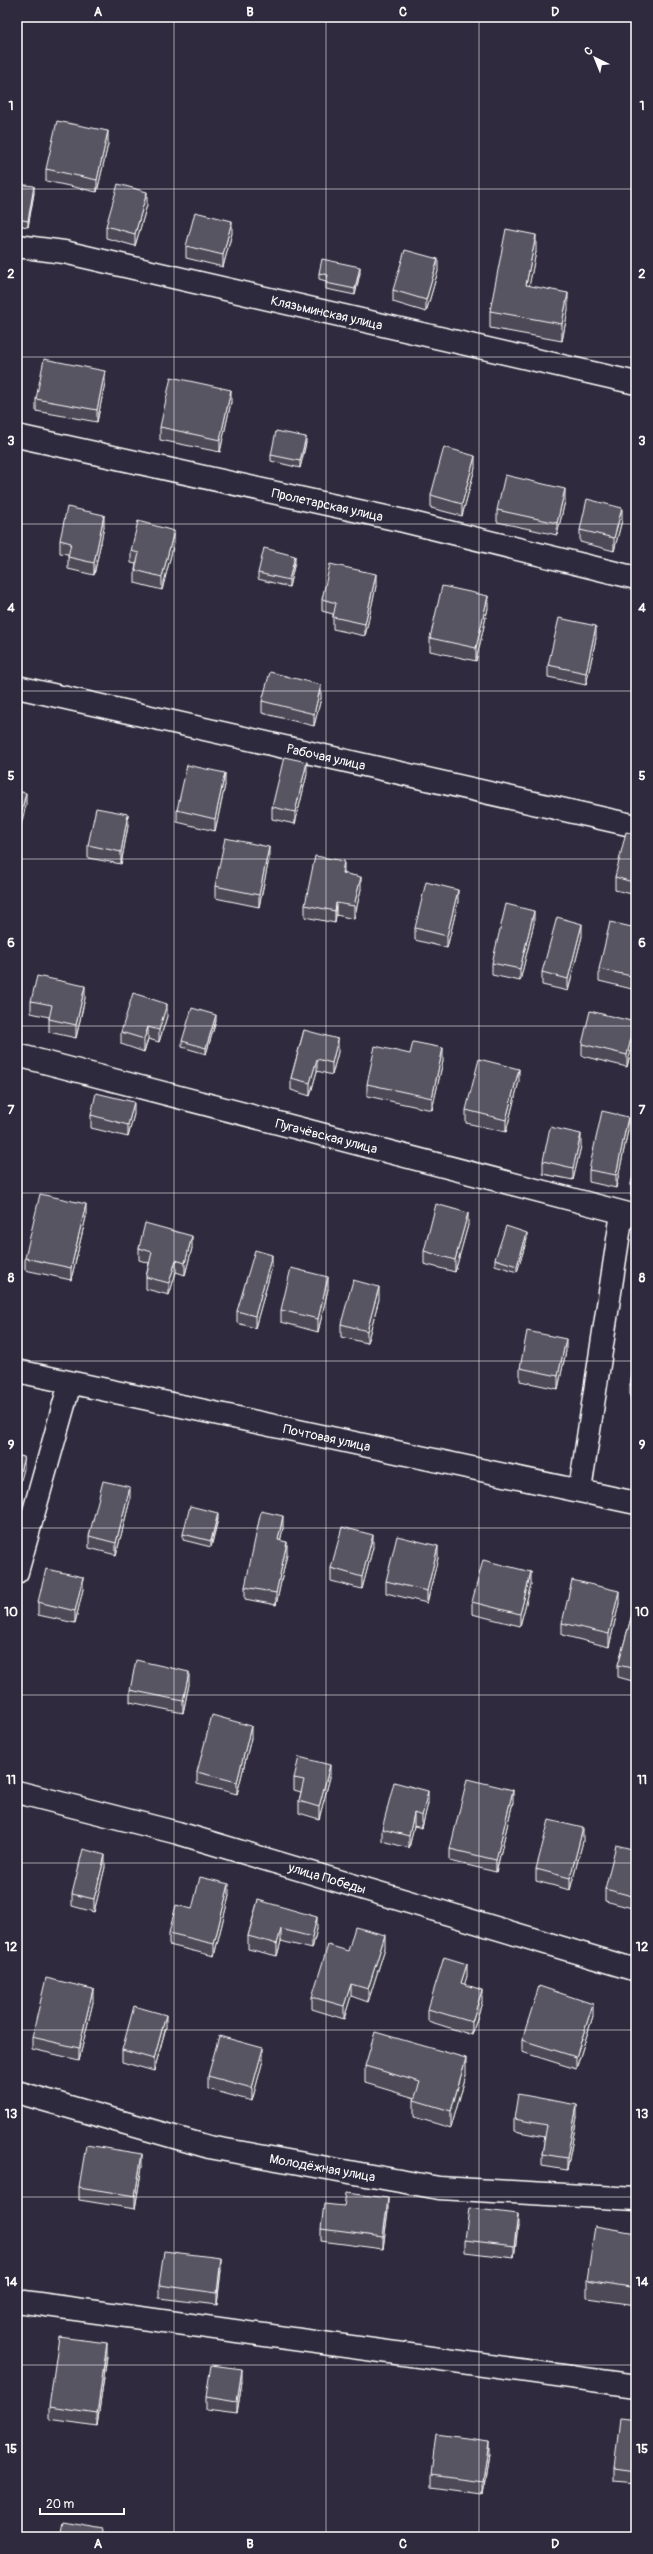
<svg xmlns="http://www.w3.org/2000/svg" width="653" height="2554" viewBox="0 0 653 2554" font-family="Pangolin,sans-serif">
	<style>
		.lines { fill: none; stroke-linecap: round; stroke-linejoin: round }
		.street-casing { stroke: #fff; stroke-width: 25 }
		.secondary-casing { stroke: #fff; stroke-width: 25 }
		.street { stroke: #2f2a3d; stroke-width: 22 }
		.secondary { stroke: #2f2a3d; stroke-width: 22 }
		.wall { fill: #4d4956; stroke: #fff }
		.shaded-wall { fill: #3e3c46; stroke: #fff }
		.building { fill: #595564; stroke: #fff }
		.grid { fill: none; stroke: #fff; stroke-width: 1; stroke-opacity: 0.55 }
		.labels { text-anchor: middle; stroke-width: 3; stroke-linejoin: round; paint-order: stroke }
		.street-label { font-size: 13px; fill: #fff; stroke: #2f2a3d }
		.neatline { fill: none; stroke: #fff; stroke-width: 1.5 }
		.grid-label { font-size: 13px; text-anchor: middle; font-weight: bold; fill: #fff }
	</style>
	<rect width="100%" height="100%" fill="#2f2a3d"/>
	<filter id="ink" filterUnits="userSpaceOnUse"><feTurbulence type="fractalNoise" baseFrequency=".025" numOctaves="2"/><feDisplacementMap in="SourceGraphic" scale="8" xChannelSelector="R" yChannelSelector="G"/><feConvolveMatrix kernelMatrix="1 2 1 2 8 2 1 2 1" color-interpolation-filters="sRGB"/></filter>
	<g filter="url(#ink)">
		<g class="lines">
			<g class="street-casing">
				<g id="street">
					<path id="s1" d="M17,246L64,252L636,383"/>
					<path id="s2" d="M17,436L404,521L636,578"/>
					<path id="s3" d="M17,687L636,826"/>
					<path id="s4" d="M17,1055L636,1216"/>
					<path d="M580,1490L622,1213"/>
					<path d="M17,1572L70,1383"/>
					<path id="s5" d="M17,1792L178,1833L636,1970"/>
					<path id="s6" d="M17,2092L209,2147L439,2188L636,2199"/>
					<path d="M17,2301L636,2386"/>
				</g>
			</g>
			<g class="secondary-casing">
				<g id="secondary">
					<path id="s7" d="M17,1371L636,1503"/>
				</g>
			</g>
			<use href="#street" class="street"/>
			<use href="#secondary" class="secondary"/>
		</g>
		<g class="wall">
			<path d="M108,144L97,192L46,181V169Z"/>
			<path d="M17,184L34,193L28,227L17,225Z"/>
			<path d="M147,205L135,246L106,238V226Z"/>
			<path d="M232,233L223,267L186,258V246Z"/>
			<path d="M536,252L529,286L568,310L562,341L490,328V311Z"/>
			<path d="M438,271L426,312L393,302V290Z"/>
			<path d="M319,273H360L355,295L326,289V281L319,279Z"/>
			<path d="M636,339V356L635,355V343Z"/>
			<path d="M105,383L97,422L36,411V399Z"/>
			<path d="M231,402L220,452L160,440V427Z"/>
			<path d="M306,443L300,468L271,461V455Z"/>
			<path d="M475,468L462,516L431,508V495Z"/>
			<path d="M565,501L557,535L497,522V510Z"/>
			<path d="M622,520L614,551L580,542V530Z"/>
			<path d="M104,527L94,575L68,569V554L60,553V540Z"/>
			<path d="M174,543L162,590L135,583V570L136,564L131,563V551Z"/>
			<path d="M295,562L289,587L258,579V573Z"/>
			<path d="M376,586L365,636L333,629V614L322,611V599Z"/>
			<path d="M488,608L476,661L430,651V638Z"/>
			<path d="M596,638L586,685L548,677V665Z"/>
			<path d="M321,698L314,726L262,713V701Z"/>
			<path d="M307,774L295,824L272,819V807Z"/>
			<path d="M225,785L215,831L177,822V810Z"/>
			<path d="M128,826L121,864L88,858V845Z"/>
			<path d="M636,834V895L615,890V877Z"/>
			<path d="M269,859L259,907L215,898V886Z"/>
			<path d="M344,873L361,889L354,919L336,915L335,923L305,917V905Z"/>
			<path d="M458,902L447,948L415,940V928Z"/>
			<path d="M534,923L520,981L492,975V963Z"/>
			<path d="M636,928V990L599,981V969Z"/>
			<path d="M582,936L568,991L542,985V972Z"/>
			<path d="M85,998L76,1038L49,1032V1017L31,1013V1001Z"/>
			<path d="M167,1016L159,1042L148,1039L144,1052L121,1044V1032Z"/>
			<path d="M216,1021L206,1054L182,1047V1041Z"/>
			<path d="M304,1030L338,1052L332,1075L317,1071L310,1096L291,1090V1078Z"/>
			<path d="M635,1034L627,1067L582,1056V1044Z"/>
			<path d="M410,1054L443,1061L432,1110L367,1096V1084Z"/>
			<path d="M519,1081L506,1132L466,1123V1110Z"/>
			<path d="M134,1114L128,1137L91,1128V1115Z"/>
			<path d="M628,1130L616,1188L589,1182V1170Z"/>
			<path d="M581,1146L573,1180L543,1174V1161Z"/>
			<path d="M636,1165V1198L631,1197V1184Z"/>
			<path d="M86,1217L71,1280L25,1270V1258Z"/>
			<path d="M468,1225L455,1272L424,1264V1251Z"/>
			<path d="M527,1239L517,1272L495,1265V1259Z"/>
			<path d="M139,1248H192L185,1275L176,1272L169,1295L146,1289V1277L149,1263L139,1260Z"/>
			<path d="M272,1267L255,1328L237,1323V1311Z"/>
			<path d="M328,1289L318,1332L281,1322V1310Z"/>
			<path d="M379,1299L367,1343L341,1337V1324Z"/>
			<path d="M566,1351L558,1389L520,1381V1368Z"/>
			<path d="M636,1355V1398L630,1397V1385Z"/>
			<path d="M130,1500L116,1555L89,1548V1536Z"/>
			<path d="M218,1519L211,1547L183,1540V1534Z"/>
			<path d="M283,1528L280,1541L287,1554L276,1605L245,1599V1587Z"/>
			<path d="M373,1547L362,1589L331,1581V1568Z"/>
			<path d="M438,1558L427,1603L386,1593V1581Z"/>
			<path d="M531,1584L520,1626L472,1614V1602Z"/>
			<path d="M83,1589L75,1623L38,1615V1602Z"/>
			<path d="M636,1600V1682L618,1677V1665Z"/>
			<path d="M619,1603L609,1647L562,1635V1623Z"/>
			<path d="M189,1684L183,1713L130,1702V1690Z"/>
			<path d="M251,1738L237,1794L197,1784V1772Z"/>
			<path d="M330,1777L319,1819L299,1813V1801L301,1792L294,1790V1778Z"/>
			<path d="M513,1802L496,1872L450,1861V1849Z"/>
			<path d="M428,1803L422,1828L414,1826L409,1848L382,1841V1829Z"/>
			<path d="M583,1841L570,1890L536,1881V1869Z"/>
			<path d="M636,1850V1909L605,1901V1889Z"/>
			<path d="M105,1867L94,1912L72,1906V1894Z"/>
			<path d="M229,1896L214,1956L169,1945V1933L192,1909Z"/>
			<path d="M258,1900L317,1929L312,1949L281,1941L277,1956L248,1949V1936Z"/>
			<path d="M385,1948L368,2002L351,1996L344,2019L312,2009V1997L348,1951Z"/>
			<path d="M467,1976L464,1985L482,2002L472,2035L428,2021V2009Z"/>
			<path d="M93,2002L79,2060L32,2049V2037Z"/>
			<path d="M593,2016L576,2069L522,2052V2040Z"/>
			<path d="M166,2027L154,2071L122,2062V2050Z"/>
			<path d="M263,2060L252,2101L208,2089V2076Z"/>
			<path d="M365,2066L466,2075L451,2128L414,2117V2100L415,2098L365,2083Z"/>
			<path d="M577,2117L567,2170L542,2166V2154L545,2137L514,2131V2119Z"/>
			<path d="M142,2166L135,2209L79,2200V2187Z"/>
			<path d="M388,2210L383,2249L321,2241V2229Z"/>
			<path d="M518,2226L514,2258L465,2252V2240Z"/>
			<path d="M636,2233V2305L587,2298V2280Z"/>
			<path d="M221,2270L217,2305L159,2298V2285Z"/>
			<path d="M107,2356L97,2426L49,2419V2407Z"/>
			<path d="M242,2381L237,2414L206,2410V2397Z"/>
			<path d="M636,2420V2484L614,2482V2469Z"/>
			<path d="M489,2454L483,2494L431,2487V2475Z"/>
		</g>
		<g class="shaded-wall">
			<path d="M108,131V144L97,192V180Z"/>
			<path d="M34,186V193L28,227V221Z"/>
			<path d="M147,192V205L135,246V234Z"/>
			<path d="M232,221V233L223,267V255Z"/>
			<path d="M536,235V252L526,302V285Z"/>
			<path d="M438,259V271L426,312V300Z"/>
			<path d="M360,267V273L355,295V289Z"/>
			<path d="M568,293V310L562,341V324Z"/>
			<path d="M105,371V383L97,422V410Z"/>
			<path d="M231,390V402L220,452V440Z"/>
			<path d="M306,437V443L300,468V461Z"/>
			<path d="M475,456V468L462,516V504Z"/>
			<path d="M565,489V501L557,535V523Z"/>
			<path d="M622,508V520L614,551V538Z"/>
			<path d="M104,515V527L94,575V563Z"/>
			<path d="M174,531V543L162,590V577Z"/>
			<path d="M295,556V562L289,587V580Z"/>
			<path d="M376,574V586L365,636V624Z"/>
			<path d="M488,596V608L476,661V648Z"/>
			<path d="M596,626V638L586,685V673Z"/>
			<path d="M321,685V698L314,726V714Z"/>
			<path d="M307,762V774L295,824V812Z"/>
			<path d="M225,773V785L215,831V819Z"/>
			<path d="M26,793V805L17,841V829Z"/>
			<path d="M128,814V826L121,864V852Z"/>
			<path d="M269,847V859L259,907V895Z"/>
			<path d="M344,861V874L342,873Z"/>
			<path d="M361,877V889L354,919V906Z"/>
			<path d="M458,890V902L447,948V936Z"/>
			<path d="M336,903V915L335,923V911Z"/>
			<path d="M534,911V923L520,981V969Z"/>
			<path d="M582,924V936L568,991V979Z"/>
			<path d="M85,986V998L76,1038V1025Z"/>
			<path d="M167,1004V1016L159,1042V1030Z"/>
			<path d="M216,1015V1021L206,1054V1048Z"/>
			<path d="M635,1022V1034L627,1067V1055Z"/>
			<path d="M148,1027V1039L144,1052V1039Z"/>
			<path d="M338,1039V1052L332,1075V1063Z"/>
			<path d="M443,1048V1061L432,1110V1098Z"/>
			<path d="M317,1059V1071L310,1096V1083Z"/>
			<path d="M519,1069V1081L506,1132V1120Z"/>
			<path d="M134,1102V1114L128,1137V1125Z"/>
			<path d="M628,1117V1130L616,1188V1175Z"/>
			<path d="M581,1134V1146L573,1180V1168Z"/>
			<path d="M86,1204V1217L71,1280V1268Z"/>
			<path d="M468,1213V1225L455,1272V1260Z"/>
			<path d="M527,1233V1239L517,1272V1266Z"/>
			<path d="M192,1236V1248L185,1275V1263Z"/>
			<path d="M272,1255V1267L255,1328V1316Z"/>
			<path d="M176,1260V1272L169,1295V1283Z"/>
			<path d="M328,1277V1289L318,1332V1319Z"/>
			<path d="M379,1287V1299L367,1343V1331Z"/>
			<path d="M566,1339V1351L558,1389V1376Z"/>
			<path d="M24,1457V1469L17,1495V1483Z"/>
			<path d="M130,1487V1500L116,1555V1543Z"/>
			<path d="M218,1513V1519L211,1547V1541Z"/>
			<path d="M283,1516V1528L278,1552V1540Z"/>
			<path d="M373,1535V1547L362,1589V1577Z"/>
			<path d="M287,1542V1554L276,1605V1593Z"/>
			<path d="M438,1546V1558L427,1603V1591Z"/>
			<path d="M531,1572V1584L520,1626V1614Z"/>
			<path d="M83,1577V1589L75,1623V1611Z"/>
			<path d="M619,1591V1603L609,1647V1634Z"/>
			<path d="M189,1672V1684L183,1713V1701Z"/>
			<path d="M251,1726V1738L237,1794V1782Z"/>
			<path d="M330,1765V1777L319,1819V1807Z"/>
			<path d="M513,1790V1802L496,1872V1860Z"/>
			<path d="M428,1791V1803L422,1828V1816Z"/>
			<path d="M414,1813V1826L409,1848V1836Z"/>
			<path d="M583,1828V1841L570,1890V1878Z"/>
			<path d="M105,1855V1867L94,1912V1899Z"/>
			<path d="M229,1884V1896L214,1956V1944Z"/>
			<path d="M317,1917V1929L312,1949V1937Z"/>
			<path d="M281,1929V1941L277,1956V1944Z"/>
			<path d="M385,1935V1948L368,2002V1989Z"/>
			<path d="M467,1964V1976L461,1996V1983Z"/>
			<path d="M351,1984V1996L344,2019V2006Z"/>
			<path d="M93,1989V2002L79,2060V2048Z"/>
			<path d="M482,1990V2002L472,2035V2022Z"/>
			<path d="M593,2004V2016L576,2069V2057Z"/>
			<path d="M166,2015V2027L154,2071V2059Z"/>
			<path d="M263,2048V2060L252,2101V2088Z"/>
			<path d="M466,2058V2075L451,2128V2111Z"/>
			<path d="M577,2105V2117L567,2170V2158Z"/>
			<path d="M142,2154V2166L135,2209V2196Z"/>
			<path d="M388,2198V2210L383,2249V2237Z"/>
			<path d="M518,2214V2226L514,2258V2246Z"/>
			<path d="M221,2258V2270L217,2305V2293Z"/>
			<path d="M107,2343V2356L97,2426V2414Z"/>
			<path d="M242,2369V2381L237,2414V2402Z"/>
			<path d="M489,2441V2454L483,2494V2482Z"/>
		</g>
		<g class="building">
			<path d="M57,121L108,131L97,180L46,169Z"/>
			<path d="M17,184L34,186L28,221L17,219Z"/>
			<path d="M118,184L147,192L135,234L106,226Z"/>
			<path d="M195,212L232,221L223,255L186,246Z"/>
			<path d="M506,229L536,235L526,285L568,293L562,324L490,311Z"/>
			<path d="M405,250L438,259L426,300L393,290Z"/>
			<path d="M322,259L360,267L355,289L326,283L328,275L319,273Z"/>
			<path d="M44,359L105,371L97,410L36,399Z"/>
			<path d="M171,377L231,390L220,440L160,427Z"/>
			<path d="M276,431L306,437L300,461L271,455Z"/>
			<path d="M444,447L475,456L462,504L431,495Z"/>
			<path d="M505,475L565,489L557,523L497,510Z"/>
			<path d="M587,499L622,508L614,538L580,530Z"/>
			<path d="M67,507L104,515L94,563L68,557L71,543L60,540Z"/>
			<path d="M138,521L174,531L162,577L135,570L139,553L131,551Z"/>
			<path d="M264,548L295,556L289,580L258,573Z"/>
			<path d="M330,564L376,574L365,624L333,617L336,603L322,599Z"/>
			<path d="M442,586L488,596L476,648L430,638Z"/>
			<path d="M559,618L596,626L586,673L548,665Z"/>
			<path d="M270,672L321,685L314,714L262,701Z"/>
			<path d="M284,757L307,762L295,812L272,807Z"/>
			<path d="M187,765L225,773L215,819L177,810Z"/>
			<path d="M17,791L26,793L17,829Z"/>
			<path d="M96,808L128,814L121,852L88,845Z"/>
			<path d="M626,832L636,834V883L615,877Z"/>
			<path d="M225,838L269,847L259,895L215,886Z"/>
			<path d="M315,856L344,861L342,873L361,877L354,906L336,903L335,911L305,905Z"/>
			<path d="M426,882L458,890L447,936L415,928Z"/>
			<path d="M506,904L534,911L520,969L492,963Z"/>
			<path d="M557,917L582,924L568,979L542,972Z"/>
			<path d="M610,922L636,928V977L599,969Z"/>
			<path d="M37,976L85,986L76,1025L49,1019L52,1005L31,1001Z"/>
			<path d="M133,993L167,1004L159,1030L148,1027L144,1039L121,1032Z"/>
			<path d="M192,1008L216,1015L206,1048L182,1041Z"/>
			<path d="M590,1011L635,1022L627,1055L582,1044Z"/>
			<path d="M304,1030L338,1039L332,1063L317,1059L310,1083L291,1078Z"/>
			<path d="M413,1042L443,1048L432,1098L367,1084L375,1046L410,1054Z"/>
			<path d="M479,1059L519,1069L506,1120L466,1110Z"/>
			<path d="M96,1093L134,1102L128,1125L91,1115Z"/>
			<path d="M602,1111L628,1117L616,1175L589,1170Z"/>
			<path d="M550,1127L581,1134L573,1168L543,1161Z"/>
			<path d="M636,1165V1186L631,1184Z"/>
			<path d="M40,1194L86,1204L71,1268L25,1258Z"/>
			<path d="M436,1204L468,1213L455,1260L424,1251Z"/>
			<path d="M145,1223L192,1236L185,1263L176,1260L169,1283L146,1277L152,1252L139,1248Z"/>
			<path d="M506,1226L527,1233L517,1266L495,1259Z"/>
			<path d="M255,1250L272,1255L255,1316L237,1311Z"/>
			<path d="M291,1268L328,1277L318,1319L281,1310Z"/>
			<path d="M353,1280L379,1287L367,1331L341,1324Z"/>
			<path d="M527,1331L566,1339L558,1376L520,1368Z"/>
			<path d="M636,1355V1386L630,1385Z"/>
			<path d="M17,1455L24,1457L17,1483Z"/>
			<path d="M103,1481L130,1487L116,1543L89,1536Z"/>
			<path d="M190,1506L218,1513L211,1541L183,1534Z"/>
			<path d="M261,1511L283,1516L278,1540L287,1542L276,1593L245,1587Z"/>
			<path d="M342,1527L373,1535L362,1577L331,1568Z"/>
			<path d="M397,1536L438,1546L427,1591L386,1581Z"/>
			<path d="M483,1560L531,1572L520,1614L472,1602Z"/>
			<path d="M46,1569L83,1577L75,1611L38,1602Z"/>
			<path d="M572,1580L619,1591L609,1634L562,1623Z"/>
			<path d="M636,1600V1669L618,1665Z"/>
			<path d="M136,1660L189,1672L183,1701L130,1690Z"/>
			<path d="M212,1715L251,1726L237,1782L197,1772Z"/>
			<path d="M299,1757L330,1765L319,1807L299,1801L304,1780L294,1778Z"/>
			<path d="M467,1779L513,1790L496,1860L450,1849Z"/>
			<path d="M394,1782L428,1791L422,1816L414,1813L409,1836L382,1829Z"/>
			<path d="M549,1820L583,1828L570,1878L536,1869Z"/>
			<path d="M616,1845L636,1850V1897L605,1889Z"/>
			<path d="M83,1849L105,1855L94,1899L72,1894Z"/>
			<path d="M200,1877L229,1884L214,1944L169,1933L176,1905L192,1909Z"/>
			<path d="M258,1900L317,1917L312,1937L281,1929L277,1944L248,1936Z"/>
			<path d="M355,1927L385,1935L368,1989L351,1984L344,2006L312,1997L328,1945L348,1951Z"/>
			<path d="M444,1957L467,1964L461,1983L482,1990L472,2022L428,2009Z"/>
			<path d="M46,1978L93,1989L79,2048L32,2037Z"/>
			<path d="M539,1986L593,2004L576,2057L522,2040Z"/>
			<path d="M134,2006L166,2015L154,2059L122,2050Z"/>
			<path d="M375,2032L466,2058L451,2111L414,2100L420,2082L365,2066Z"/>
			<path d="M219,2036L263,2048L252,2088L208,2076Z"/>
			<path d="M518,2094L577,2105L567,2158L542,2154L547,2125L514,2119Z"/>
			<path d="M86,2145L142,2154L135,2196L79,2187Z"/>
			<path d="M346,2193L388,2198L383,2237L321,2229L324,2204L344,2206Z"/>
			<path d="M469,2208L518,2214L514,2246L465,2240Z"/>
			<path d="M595,2226L636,2233V2288L587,2280Z"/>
			<path d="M164,2251L221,2258L217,2293L159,2285Z"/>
			<path d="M59,2337L107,2343L97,2414L49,2407Z"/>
			<path d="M211,2365L242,2369L237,2402L206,2397Z"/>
			<path d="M620,2418L636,2420V2472L614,2469Z"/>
			<path d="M436,2434L489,2441L483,2482L431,2475Z"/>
			<path d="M63,2522L104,2529L103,2537H60Z"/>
		</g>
	</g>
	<path class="grid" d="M174,17V2537M326,17V2537M479,17V2537M17,189H636M17,357H636M17,524H636M17,691H636M17,859H636M17,1026H636M17,1193H636M17,1361H636M17,1528H636M17,1695H636M17,1863H636M17,2030H636M17,2197H636M17,2365H636"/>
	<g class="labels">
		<g class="street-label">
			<text dy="5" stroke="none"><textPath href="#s1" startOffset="317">Клязьминская улица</textPath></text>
			<text dy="5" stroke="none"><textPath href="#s2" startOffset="318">Пролетарская улица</textPath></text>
			<text dy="5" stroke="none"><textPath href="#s3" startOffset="317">Рабочая улица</textPath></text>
			<text dy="5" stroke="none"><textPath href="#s4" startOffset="320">Пугачёвская улица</textPath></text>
			<text dy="5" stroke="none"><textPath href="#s7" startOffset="317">Почтовая улица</textPath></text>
			<text dy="5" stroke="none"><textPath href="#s5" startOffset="322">улица Победы</textPath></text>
			<text dy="5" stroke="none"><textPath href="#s6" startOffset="315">Молодёжная улица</textPath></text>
		</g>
	</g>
	<rect width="653" height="2554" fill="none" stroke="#2f2a3d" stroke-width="44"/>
	<g transform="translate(595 58) rotate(317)" stroke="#2f2a3d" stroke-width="3" paint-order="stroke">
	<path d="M0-3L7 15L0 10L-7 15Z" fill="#ffffff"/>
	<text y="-6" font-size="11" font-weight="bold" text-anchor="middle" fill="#ffffff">С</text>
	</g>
	<path d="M40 2508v6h84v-6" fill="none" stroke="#ffffff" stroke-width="2"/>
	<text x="46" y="2508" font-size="12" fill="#ffffff" stroke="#2f2a3d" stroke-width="3" paint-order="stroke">20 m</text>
	<rect x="22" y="22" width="609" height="2510" class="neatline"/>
	<g class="grid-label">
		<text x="98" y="16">A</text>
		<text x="250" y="16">B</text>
		<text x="403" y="16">C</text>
		<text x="555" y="16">D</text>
		<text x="11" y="110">1</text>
		<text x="642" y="110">1</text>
		<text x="11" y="278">2</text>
		<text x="642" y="278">2</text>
		<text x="11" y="445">3</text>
		<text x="642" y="445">3</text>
		<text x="11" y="612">4</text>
		<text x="642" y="612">4</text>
		<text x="11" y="780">5</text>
		<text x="642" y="780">5</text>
		<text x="11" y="947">6</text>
		<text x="642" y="947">6</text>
		<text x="11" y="1114">7</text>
		<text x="642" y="1114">7</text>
		<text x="11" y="1282">8</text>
		<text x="642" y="1282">8</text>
		<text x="11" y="1449">9</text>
		<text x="642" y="1449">9</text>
		<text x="11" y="1616">10</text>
		<text x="642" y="1616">10</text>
		<text x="11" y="1784">11</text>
		<text x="642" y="1784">11</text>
		<text x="11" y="1951">12</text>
		<text x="642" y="1951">12</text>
		<text x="11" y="2118">13</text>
		<text x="642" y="2118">13</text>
		<text x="11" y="2286">14</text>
		<text x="642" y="2286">14</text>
		<text x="11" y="2453">15</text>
		<text x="642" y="2453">15</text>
		<text x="98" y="2548">A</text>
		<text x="250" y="2548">B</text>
		<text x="403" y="2548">C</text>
		<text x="555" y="2548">D</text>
	</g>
</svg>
